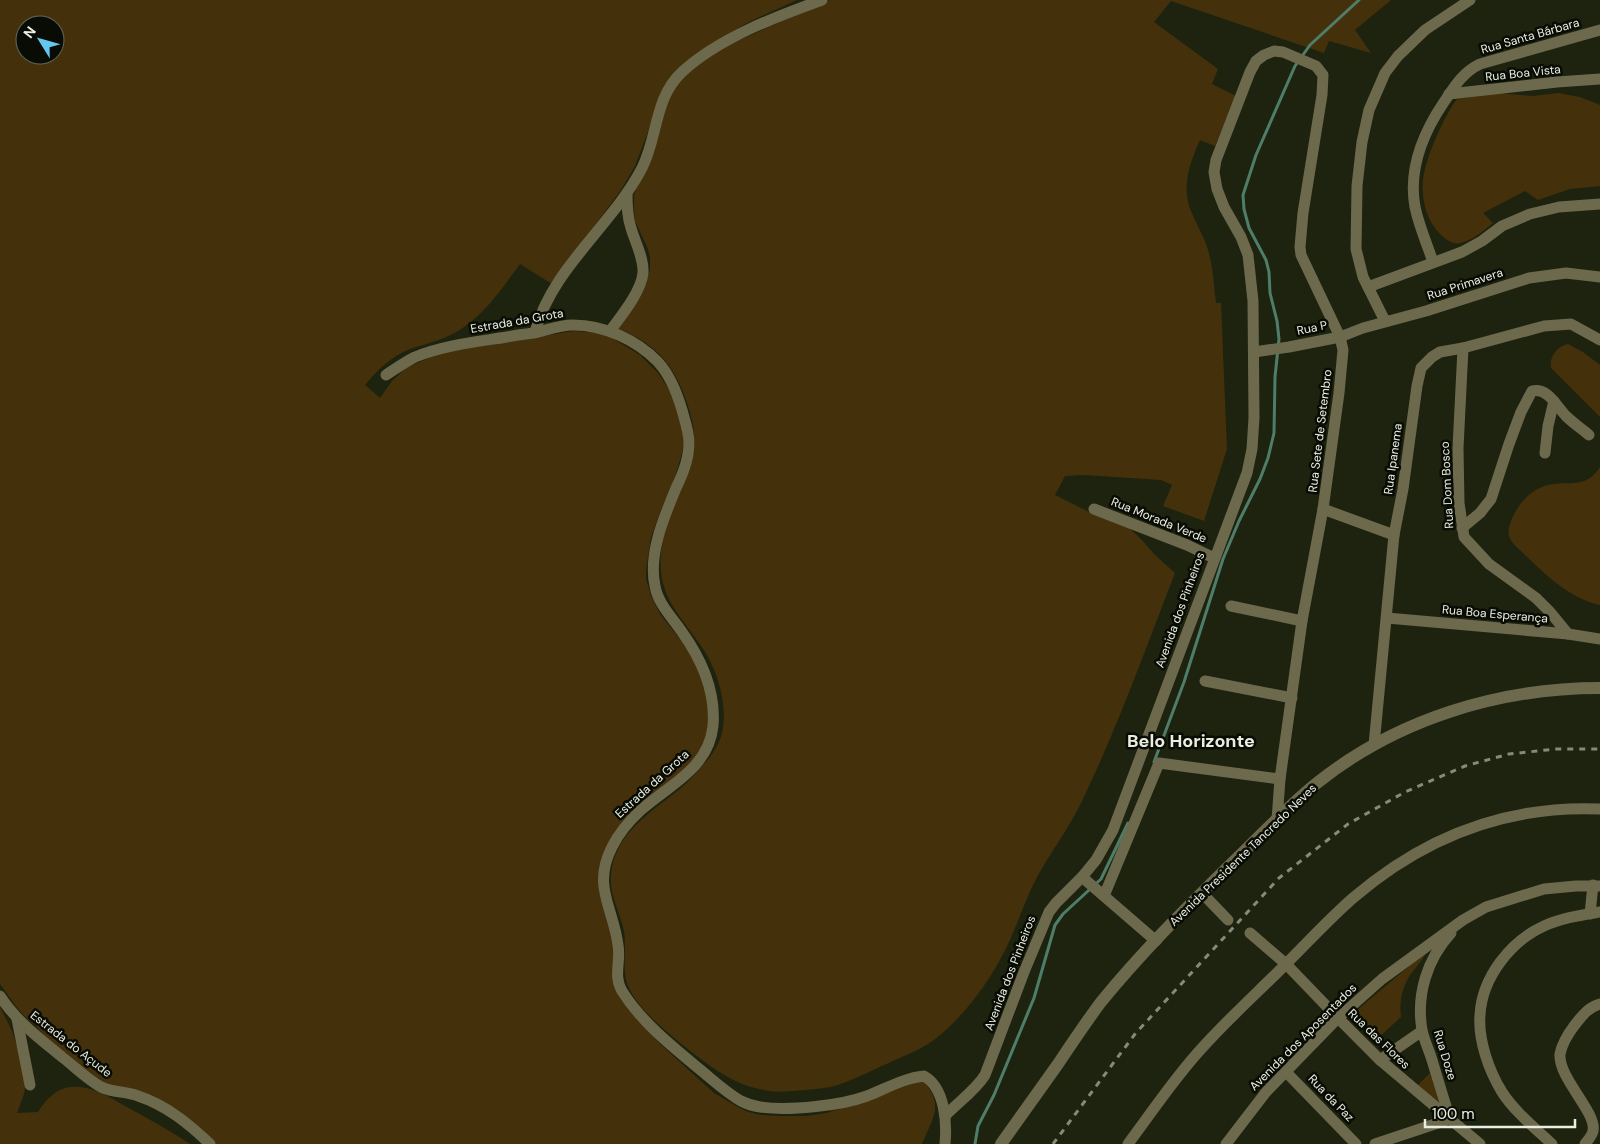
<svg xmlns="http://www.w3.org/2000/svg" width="1600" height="1144" viewBox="0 0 1600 1144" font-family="'DM Sans',sans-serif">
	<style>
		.green { fill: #44310b; fill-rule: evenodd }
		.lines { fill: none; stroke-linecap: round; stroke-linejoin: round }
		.stream { stroke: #4e7d6a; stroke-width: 3 }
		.minor { stroke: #6d694d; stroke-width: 11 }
		.tertiary { stroke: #6d694d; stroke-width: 12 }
		.rail { stroke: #858a79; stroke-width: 3; stroke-dasharray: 6 6; stroke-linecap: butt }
		.labels { text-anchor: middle; stroke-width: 5; stroke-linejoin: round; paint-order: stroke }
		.street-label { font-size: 12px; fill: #eaeee1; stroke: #090c04 }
		.district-label { font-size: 18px; font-weight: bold; fill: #eaeee1; stroke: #090c04 }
	</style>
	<rect width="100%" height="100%" fill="#1d230e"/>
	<g class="green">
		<path d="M0,0H797L751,21L724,36L696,54L651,124L635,166L621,190L552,284L520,264C503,287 487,311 464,327C447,339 429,343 410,349C392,356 377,370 365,385L380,398L392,381L406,368L440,353L574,331L597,333L607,335L640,355L658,373L672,394L684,436V446L675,477L662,507L651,537L646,570V579L651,596L660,614L694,657L708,697L710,726L700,753L603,858L615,942L613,969L647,1029L658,1042L714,1093L738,1107L748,1112L762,1115L780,1116H807L826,1113L866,1100L922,1080C945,1104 933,1117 922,1144H215L195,1126L106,1085L52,1045L35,1025L27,1019L18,1009L0,984ZM25,25H55V55H25Z"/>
		<path d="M830,0H1391L1355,30L1371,53L1329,41L1324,53L1171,1L1154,22L1218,69L1212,84L1236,96L1215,146L1200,140C1190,162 1181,187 1191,211C1196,224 1204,236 1208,250C1213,267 1214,286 1216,303H1221L1227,449L1204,521L1163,506L1172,485L1161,480L1084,475L1065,476L1055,495L1097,516L1128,527L1141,539L1155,555L1175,573C1145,650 1117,729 1081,803C1068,830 1049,854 1035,881C1023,905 1015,932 1002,956C986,987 957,1025 928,1044C917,1051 903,1056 891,1062C874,1069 856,1079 838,1085C828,1088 816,1089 805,1090C792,1091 778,1093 764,1090C732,1085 704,1062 679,1042C661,1027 639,1009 629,988C621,972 627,949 624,931C620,912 609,894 611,875C614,833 652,812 681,788C689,781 697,772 704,764C713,754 721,742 723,728C727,699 716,666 699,643C685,623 667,604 662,579C655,543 673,509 685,476C688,469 692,460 694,453C698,427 684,388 670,367C658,349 637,335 617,329L646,280L650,270V257L648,249L635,221L634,211V195L660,121L677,82L719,49Z"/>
		<path d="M1499,93L1533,96L1558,93L1580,97L1600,105V186L1570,189L1538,200L1525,191L1483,213L1493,223C1484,230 1472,241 1460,243C1455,245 1450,241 1446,239C1428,226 1421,202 1423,180C1425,159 1444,116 1457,99Z"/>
		<path d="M1568,344L1583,352L1600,365V417L1551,368C1549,357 1557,346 1568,344Z"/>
		<path d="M1600,467V605C1569,598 1546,575 1524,554C1519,549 1511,543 1509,536C1508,532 1509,526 1511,521C1517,505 1531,489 1548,485C1570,480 1585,490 1600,467Z"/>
		<path d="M1423,954L1425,955C1421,962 1415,968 1410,975C1402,988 1399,1002 1401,1017L1378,1038L1353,1014C1376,993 1400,975 1423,954Z"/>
		<path d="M0,1007L12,1031L19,1052L26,1082L24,1094L17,1113L38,1112C46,1100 56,1088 71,1087C95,1085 116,1102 136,1112C154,1122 172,1132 190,1144H0Z"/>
		<path d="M1430,1073L1440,1106L1417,1086Z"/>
	</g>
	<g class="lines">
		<g class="stream">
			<path d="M1154,762L1184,682L1223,559L1239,521L1260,479L1268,458L1274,433L1275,377L1279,339L1277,321L1270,293L1269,272L1266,260L1249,228L1244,209L1243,195L1256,155L1295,66L1310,45L1359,0"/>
			<path d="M975,1144L978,1126L994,1095L1034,998L1055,925L1063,914L1101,879L1128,823"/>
		</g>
		<g class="minor">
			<path d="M1449,94L1557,82L1600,79"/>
			<path d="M1433,262C1427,244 1419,226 1415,207C1408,169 1423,133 1444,102C1454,87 1463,72 1480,64L1600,30"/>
			<path d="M1368,287L1462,252L1482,241L1502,226L1530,214L1559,207L1600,204"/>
			<path d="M1385,321L1363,277L1356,249L1357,186L1362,142L1369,110L1385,73L1398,56L1425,30L1470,0"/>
			<path d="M610,331C621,316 641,292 643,273C644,258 635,242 631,228C627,216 627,205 627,193"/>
			<path d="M535,332C552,268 612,226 642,168C658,137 654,98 682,72C719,38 775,17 822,0"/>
			<path d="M1463,348L1458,448L1459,503L1464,537L1489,564L1536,598L1550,612L1568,634"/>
			<path d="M1254,352L1289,347L1340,337L1363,328L1426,311L1529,278L1566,273L1600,277"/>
			<path d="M386,375C395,369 405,362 415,357C444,345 476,342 507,337C516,335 525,334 534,333C547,330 560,325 573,325C604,325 637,340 658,362C670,375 677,393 682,410C685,421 689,432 689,443C689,459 683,474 676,488C664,517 648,554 655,586C658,604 672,617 682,632C702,660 716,691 713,726C709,768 669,785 641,810C629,821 619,833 612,847C592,886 613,907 618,945C621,961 613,976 622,991C642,1023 674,1048 703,1072C715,1082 727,1093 741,1101C747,1104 753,1106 760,1107C788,1111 840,1106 867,1096C885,1089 904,1078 924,1076C945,1088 947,1122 945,1144"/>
			<path d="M1545,453L1548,426L1554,401"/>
			<path d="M1094,509L1187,545L1214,558"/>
			<path d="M1323,509L1394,535"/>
			<path d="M1462,528L1480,513L1491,499L1509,444L1521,412L1532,391C1548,387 1557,407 1566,416C1573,423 1582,429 1589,435"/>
			<path d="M1231,606L1302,621"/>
			<path d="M1387,618L1568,634L1600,639"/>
			<path d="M1205,681L1292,698"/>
			<path d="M1374,745L1394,535L1403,489L1417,386L1421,368L1432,357L1440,352L1463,348L1544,326L1571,324L1600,340"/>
			<path d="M1082,877L1156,941"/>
			<path d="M1202,893L1228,920"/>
			<path d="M1104,896L1159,763L1280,779"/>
			<path d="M1590,914L1593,885"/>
			<path d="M1250,933L1286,964L1338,1018L1380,1060L1450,1119"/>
			<path d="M0,996C16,1021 39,1038 62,1057C75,1067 87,1079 101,1087C113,1093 126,1091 138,1096C166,1105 189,1124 210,1144"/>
			<path d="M17,1019L30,1085"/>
			<path d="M1380,1060L1422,1031"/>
			<path d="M1286,1072L1356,1144"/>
			<path d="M945,1116C958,1102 975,1091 985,1075L1024,972L1049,912L1056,903L1082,877L1096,860L1113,830L1247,473L1252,449L1254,418L1253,301L1248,255L1241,237L1224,207L1217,189L1214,172L1216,160L1250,72L1256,61L1264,55L1274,51L1283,52L1316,66L1323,75L1322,95L1303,213L1300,247L1301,255L1340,337L1343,350L1339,393L1323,509L1302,621L1280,779L1277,820"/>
			<path d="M1450,1119C1444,1100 1438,1080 1432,1060C1429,1050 1424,1040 1422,1030C1416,995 1427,959 1451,933"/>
			<path d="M1128,1144C1152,1112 1175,1077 1202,1048C1228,1019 1258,992 1285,965C1308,942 1329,919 1353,898C1424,837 1506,805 1600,809"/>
			<path d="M1226,1144L1266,1092L1338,1018L1382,979L1463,920L1486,907L1544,889L1576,886H1600"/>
			<path d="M1375,1144L1450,1119L1480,1144"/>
			<path d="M1552,1144C1535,1128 1514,1111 1502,1092C1489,1071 1478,1040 1480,1015C1482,977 1511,941 1544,926C1561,918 1582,915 1600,912"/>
			<path d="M1585,1144C1588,1140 1592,1136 1593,1131C1597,1112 1558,1078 1560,1054C1562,1044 1568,1034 1574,1026C1582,1016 1587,1008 1600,1004"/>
		</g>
		<path class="tertiary" d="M1001,1144C1020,1117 1039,1091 1058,1064C1072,1043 1086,1022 1101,1002C1141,953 1186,908 1231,864C1259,837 1287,807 1317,783C1397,719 1499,688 1600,688"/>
		<path class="rail" d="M1053,1144L1135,1034L1279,878L1348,824L1405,792L1465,766L1509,754L1556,749H1600"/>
	</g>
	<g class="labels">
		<g class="street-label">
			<text transform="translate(1530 36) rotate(-16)" y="4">Rua Santa Bárbara</text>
			<text transform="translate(1523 73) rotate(-6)" y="4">Rua Boa Vista</text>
			<text transform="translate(1465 284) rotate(-18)" y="4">Rua Primavera</text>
			<text transform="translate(517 321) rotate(-10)" y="4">Estrada da Grota</text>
			<text transform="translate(1312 328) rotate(-12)" y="4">Rua P</text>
			<text transform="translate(1320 431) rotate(-83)" y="4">Rua Sete de Setembro</text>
			<text transform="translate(1393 459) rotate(-82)" y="4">Rua Ipanema</text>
			<text transform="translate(1447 485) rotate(-93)" y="4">Rua Dom Bosco</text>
			<text transform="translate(1159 520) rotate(22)" y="4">Rua Morada Verde</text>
			<text transform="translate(1180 610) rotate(-70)" y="4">Avenida dos Pinheiros</text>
			<text transform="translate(1495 614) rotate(5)" y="4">Rua Boa Esperança</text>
			<text transform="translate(652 784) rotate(-42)" y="4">Estrada da Grota</text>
			<text transform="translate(1243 855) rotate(-44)" y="4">Avenida Presidente Tancredo Neves</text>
			<text transform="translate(1010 973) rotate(-69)" y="4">Avenida dos Pinheiros</text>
			<text transform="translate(1303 1037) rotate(-45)" y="4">Avenida dos Aposentados</text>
			<text transform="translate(1379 1039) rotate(44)" y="4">Rua das Flores</text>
			<text transform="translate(71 1044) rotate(38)" y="4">Estrada do Açude</text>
			<text transform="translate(1445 1055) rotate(73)" y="4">Rua Doze</text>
			<text transform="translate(1331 1098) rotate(46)" y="4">Rua da Paz</text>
		</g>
		<g class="district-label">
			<text x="1191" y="747">Belo Horizonte</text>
		</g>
	</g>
	<g transform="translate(40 40) rotate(307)"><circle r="24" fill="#090c04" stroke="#63665c"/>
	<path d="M0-4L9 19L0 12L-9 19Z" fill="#64c5ee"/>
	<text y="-8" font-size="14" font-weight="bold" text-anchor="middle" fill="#eaeee1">N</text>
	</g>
	<path d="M1425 1119v8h150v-8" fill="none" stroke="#eaeee1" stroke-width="2.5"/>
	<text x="1432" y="1119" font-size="15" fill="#eaeee1" stroke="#090c04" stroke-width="4" paint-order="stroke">100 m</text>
</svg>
